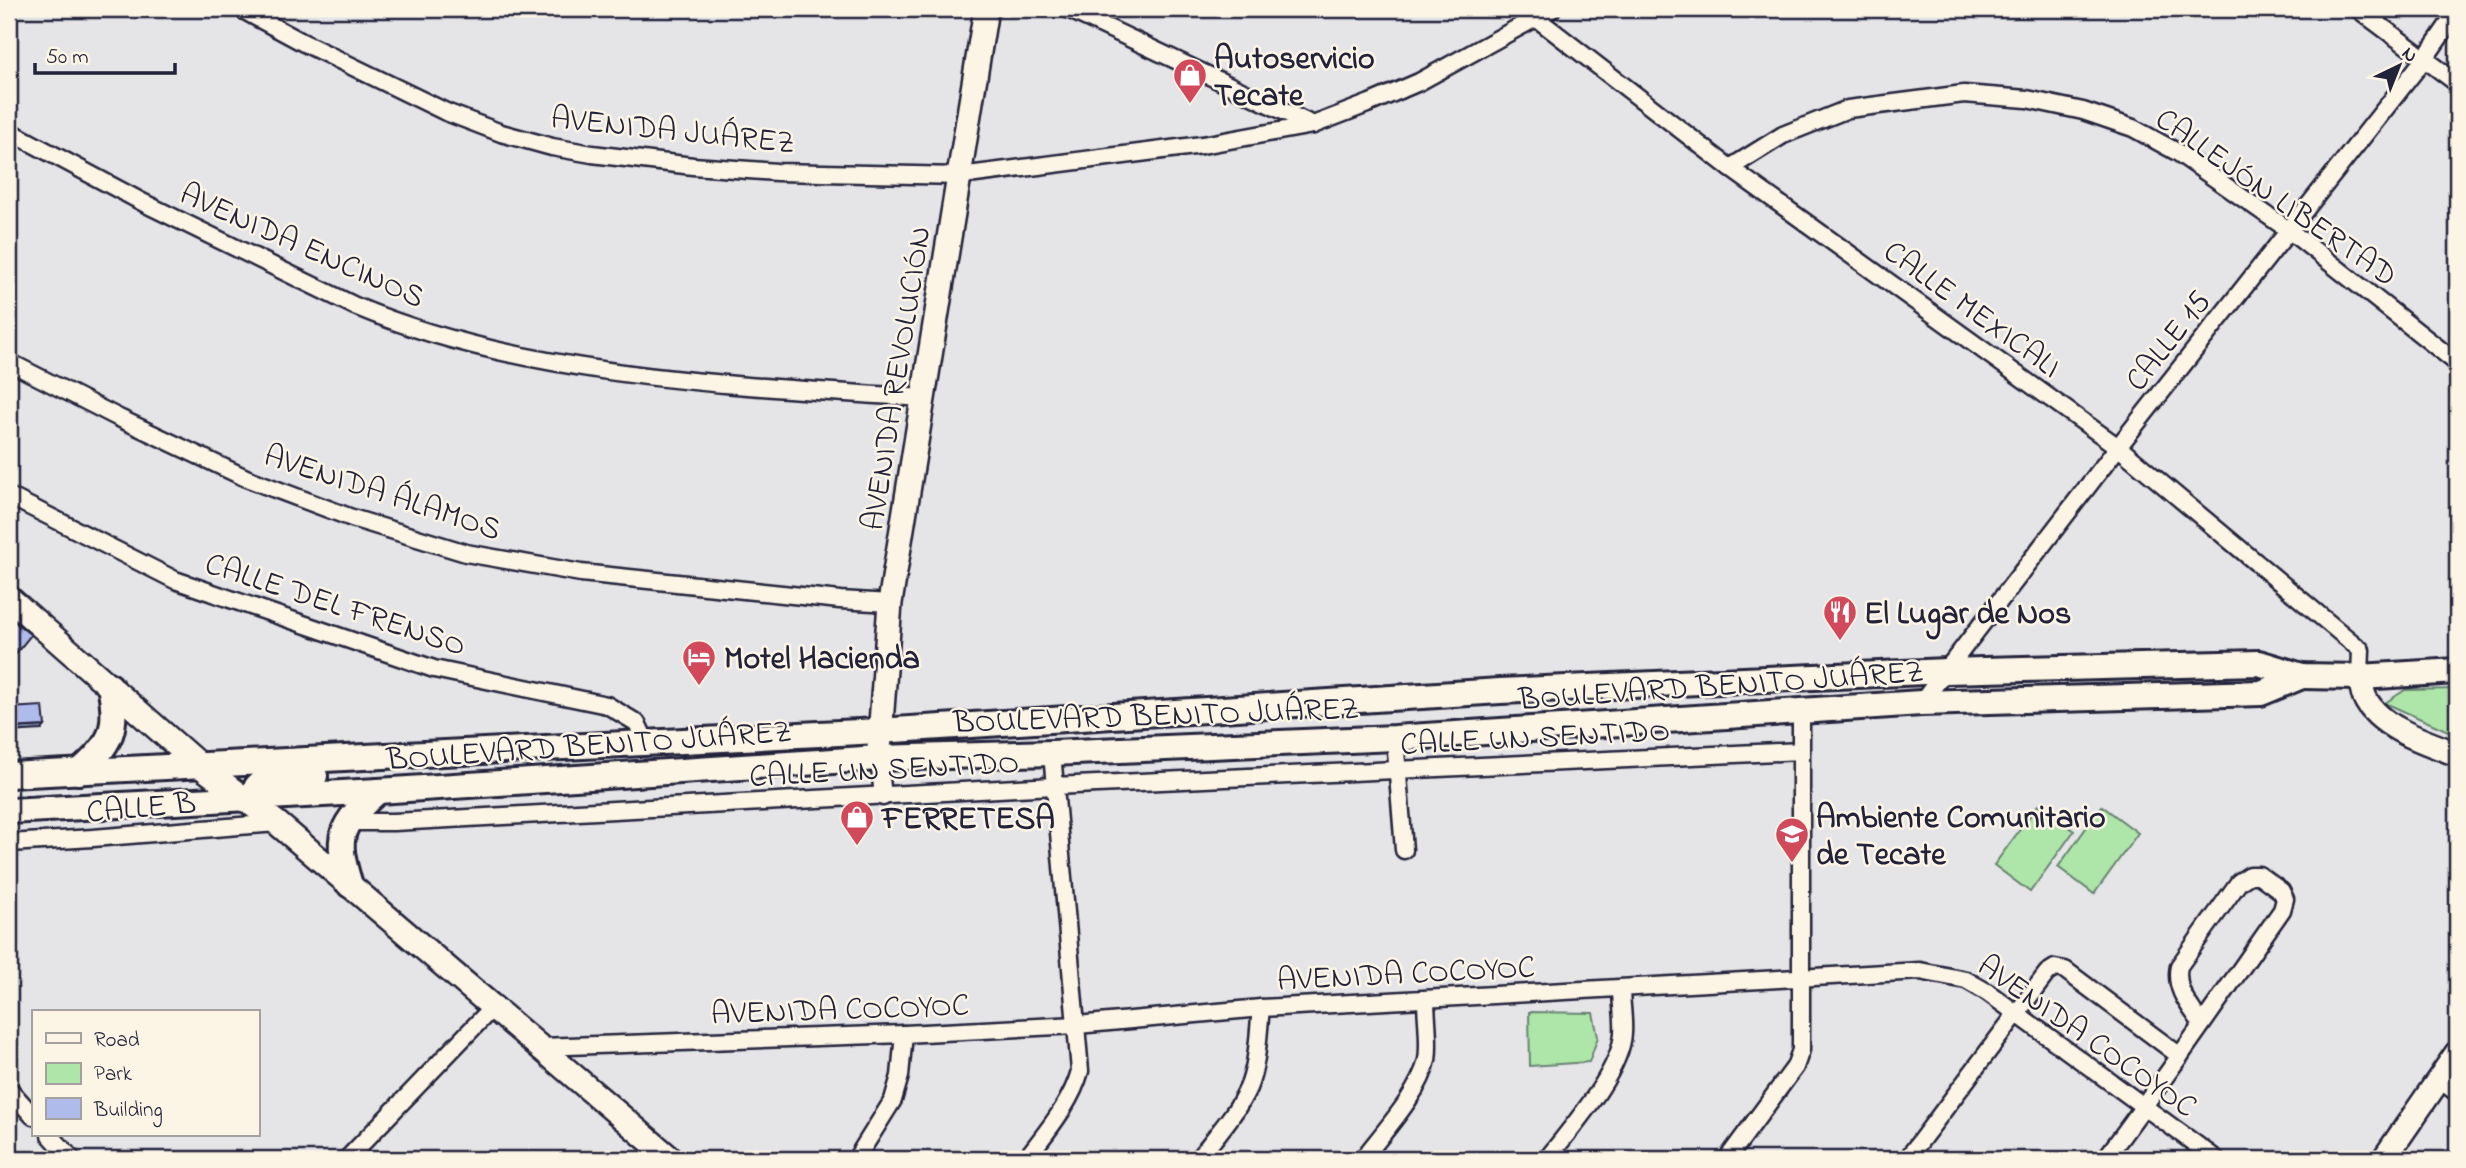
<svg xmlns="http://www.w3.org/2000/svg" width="2466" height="1168" viewBox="0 0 2466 1168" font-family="'Indie Flower',sans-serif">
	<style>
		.green { fill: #aee5a8; stroke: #688472; stroke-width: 2 }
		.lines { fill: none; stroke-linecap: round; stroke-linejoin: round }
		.street-casing { stroke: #22223b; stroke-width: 21 }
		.secondary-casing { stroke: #22223b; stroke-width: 28 }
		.primary-casing { stroke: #22223b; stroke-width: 30 }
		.street { stroke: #fcf5e5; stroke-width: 16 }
		.secondary { stroke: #fcf5e5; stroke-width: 23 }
		.primary { stroke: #fcf5e5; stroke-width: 24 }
		.shaded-wall { fill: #7a83a4; stroke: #22223b; stroke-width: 2 }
		.building { fill: #afbbeb; stroke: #22223b; stroke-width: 2 }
		.labels { text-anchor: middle; stroke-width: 5; stroke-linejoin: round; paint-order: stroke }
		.poi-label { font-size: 32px; font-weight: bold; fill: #22223b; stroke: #fcf5e5; text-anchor: start }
		.street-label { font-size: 32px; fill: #22223b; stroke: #fcf5e5 }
	</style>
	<rect width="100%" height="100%" fill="#e5e4e7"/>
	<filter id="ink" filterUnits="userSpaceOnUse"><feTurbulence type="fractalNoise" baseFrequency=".0143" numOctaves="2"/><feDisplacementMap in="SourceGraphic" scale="14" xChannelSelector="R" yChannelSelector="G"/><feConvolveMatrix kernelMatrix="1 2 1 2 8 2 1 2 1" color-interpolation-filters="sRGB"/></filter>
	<g filter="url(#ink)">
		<g class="green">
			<path d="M2457,689V735L2385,703L2405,690Z"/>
			<path d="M2038,805L2074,831L2030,892L1994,865Z"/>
			<path d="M2102,806L2138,833L2094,894L2058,867Z"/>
			<path d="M1529,1012L1593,1013L1598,1037L1589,1062L1530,1066Z"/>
		</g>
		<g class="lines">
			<g class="street-casing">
				<g id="street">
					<path d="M241,9L302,42L446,112L501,133L552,147L592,154L693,166L777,172L960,176L1202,145L1313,125L1370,103L1419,82L1552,9"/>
					<path d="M1068,9L1313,125"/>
					<path d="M1520,9L1536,18L1730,168L2118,447L2361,650L2360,677"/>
					<path d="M2358,9L2457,83"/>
					<path d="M9,131L144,203L355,306C529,379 737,385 923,398"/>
					<path d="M1730,168L1783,135L1848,109L1964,94L2027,99L2083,111L2133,128L2177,152L2290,231L2457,363"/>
					<path d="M9,362L119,418L246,478L352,518L466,553L581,573L840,600L890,603"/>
					<path d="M9,496L175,580L434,669L607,705L637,723L646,742"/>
					<path d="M1921,703L2118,447L2425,58L2457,12"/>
					<path d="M1395,738L1404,850"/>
					<path d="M879,758L883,797"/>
					<path d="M348,822H394L1054,786L1801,751"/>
					<path d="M9,843L93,838L277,823"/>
					<path d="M540,1047L904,1034L1077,1025L1261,1008L1920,971L1966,980L1987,992L2216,1159"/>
					<path d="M2439,1079L2457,1093"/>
					<path d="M9,1089L33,1116"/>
					<path d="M50,1135L72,1159"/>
					<path d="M347,1159L493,1007"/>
					<path d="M856,1159L893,1100L900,1076L904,1034"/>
					<path d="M1026,1159C1046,1132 1071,1104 1080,1071L1052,753"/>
					<path d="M1198,1159C1215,1137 1236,1114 1248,1088C1258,1064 1258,1034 1261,1008"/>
					<path d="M1363,1159C1383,1132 1420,1093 1427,1060C1430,1041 1426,1019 1426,1000"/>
					<path d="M1547,1159C1571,1128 1621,1072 1623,1033C1624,1019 1621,1003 1621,989"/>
					<path d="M1727,1159L1795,1067L1801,1050V713"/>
					<path d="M1907,1159L2047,973L2055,968L2065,970L2180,1056"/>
					<path d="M2105,1159C2166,1078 2223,994 2282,910L2285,899L2281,891L2259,875H2250L2239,882L2179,966C2174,989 2189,1005 2202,1024"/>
				</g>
			</g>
			<g class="secondary-casing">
				<g id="secondary">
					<path d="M9,598L199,765L277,823L671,1159"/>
					<path d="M2360,677C2362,684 2362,692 2365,698C2379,728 2428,743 2457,754"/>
					<path d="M879,750L890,603L986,9"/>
					<path d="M2384,1159L2457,1053"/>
				</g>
			</g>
			<g class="primary-casing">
				<g id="primary">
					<path d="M79,772C112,744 119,728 110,686"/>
					<path d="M9,775L879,731L1500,691L1946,671L2259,663L2302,676L2360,677L2457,671"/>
					<path d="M252,797L257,786L264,780L315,776"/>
					<path d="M9,811L378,791L879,758L1052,753L1395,738L1921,703L2261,693L2302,676"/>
					<path d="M350,885C334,835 340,825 378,791"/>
				</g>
			</g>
			<use href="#street" class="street"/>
			<use href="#secondary" class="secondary"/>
			<use href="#primary" class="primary"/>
		</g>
		<path class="shaded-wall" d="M45,726L42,730L9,732V728Z"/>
		<g class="building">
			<path d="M9,617L31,635L9,662Z"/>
			<path d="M43,706L45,726L9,728V708Z"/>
		</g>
	</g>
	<defs>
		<g id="shop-pin" transform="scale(1.75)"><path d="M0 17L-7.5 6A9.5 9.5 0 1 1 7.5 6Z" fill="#d1495b" stroke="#fcf5e5"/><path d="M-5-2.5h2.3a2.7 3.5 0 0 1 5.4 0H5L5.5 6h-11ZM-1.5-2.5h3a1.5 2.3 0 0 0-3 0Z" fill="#fff"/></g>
		<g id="restaurant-pin" transform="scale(1.75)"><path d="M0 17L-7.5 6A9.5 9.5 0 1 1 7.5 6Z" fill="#d1495b" stroke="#fcf5e5"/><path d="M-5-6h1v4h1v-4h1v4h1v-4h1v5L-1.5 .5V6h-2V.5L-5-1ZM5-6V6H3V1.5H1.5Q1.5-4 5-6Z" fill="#fff"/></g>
		<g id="hotel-pin" transform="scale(1.75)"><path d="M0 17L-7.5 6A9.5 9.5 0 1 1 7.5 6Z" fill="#d1495b" stroke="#fcf5e5"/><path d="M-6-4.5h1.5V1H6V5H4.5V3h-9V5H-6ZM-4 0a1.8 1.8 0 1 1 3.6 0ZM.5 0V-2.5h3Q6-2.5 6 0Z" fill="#fff"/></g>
		<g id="school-pin" transform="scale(1.75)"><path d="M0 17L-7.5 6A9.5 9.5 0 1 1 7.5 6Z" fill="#d1495b" stroke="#fcf5e5"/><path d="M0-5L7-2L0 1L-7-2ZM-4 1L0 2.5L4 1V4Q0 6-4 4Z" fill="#fff"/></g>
	</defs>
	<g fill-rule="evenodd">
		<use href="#shop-pin" x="1190" y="75"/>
		<use href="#restaurant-pin" x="1840" y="612"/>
		<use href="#hotel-pin" x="699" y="657"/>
		<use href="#shop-pin" x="857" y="817"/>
		<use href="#school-pin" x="1792" y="834"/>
	</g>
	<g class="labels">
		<g class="poi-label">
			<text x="1214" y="68">Autoservicio<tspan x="1214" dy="37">Tecate</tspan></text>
			<text x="1864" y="623">El Lugar de Nos</text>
			<text x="724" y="668">Motel Hacienda</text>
			<text x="1816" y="827">Ambiente Comunitario<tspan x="1816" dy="37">de Tecate</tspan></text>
			<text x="882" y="828">FERRETESA</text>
		</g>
		<g class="street-label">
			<text transform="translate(673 129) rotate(6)" y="11">AVENIDA JUÁREZ</text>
			<text transform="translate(2277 196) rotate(35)" y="11">CALLEJÓN LIBERTAD</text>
			<text transform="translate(303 244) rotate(24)" y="11">AVENIDA ENCINOS</text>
			<text transform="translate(1973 308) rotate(36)" y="11">CALLE MEXICALI</text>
			<text transform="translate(2167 340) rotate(-52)" y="11">CALLE 15</text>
			<text transform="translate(895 378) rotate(-81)" y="11">AVENIDA REVOLUCIÓN</text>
			<text transform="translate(383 491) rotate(18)" y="11">AVENIDA ÁLAMOS</text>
			<text transform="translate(336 603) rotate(18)" y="11">CALLE DEL FRENSO</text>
			<text transform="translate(1721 684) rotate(-4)" y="11">BOULEVARD BENITO JUÁREZ</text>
			<text transform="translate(1156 714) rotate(-2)" y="11">BOULEVARD BENITO JUÁREZ</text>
			<text transform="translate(1535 736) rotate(-3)" y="11">CALLE UN SENTIDO</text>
			<text transform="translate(589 744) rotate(-4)" y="11">BOULEVARD BENITO JUÁREZ</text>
			<text transform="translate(884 768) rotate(-3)" y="11">CALLE UN SENTIDO</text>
			<text transform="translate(141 806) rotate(-5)" y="11">CALLE B</text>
			<text transform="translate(1406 972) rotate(-3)" y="11">AVENIDA COCOYOC</text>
			<text transform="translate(840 1008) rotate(-2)" y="11">AVENIDA COCOYOC</text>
			<text transform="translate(2088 1035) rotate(35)" y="11">AVENIDA COCOYOC</text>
		</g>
	</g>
	<rect width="2466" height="1168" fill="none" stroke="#fcf5e5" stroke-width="35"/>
	<rect x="18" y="18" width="2431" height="1133" fill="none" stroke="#22223b" stroke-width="2.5" filter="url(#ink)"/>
	<rect x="32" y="1010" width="228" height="126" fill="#fcf5e5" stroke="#a5a1a1" stroke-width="2"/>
	<rect x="46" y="1033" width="35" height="10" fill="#fcf5e5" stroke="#a5a1a1" stroke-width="2"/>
	<text x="94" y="1046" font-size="21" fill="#22223b">Road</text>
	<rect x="46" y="1063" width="35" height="21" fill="#aee5a8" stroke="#a5a1a1" stroke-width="2"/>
	<text x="94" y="1080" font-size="21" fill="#22223b">Park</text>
	<rect x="46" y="1098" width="35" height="21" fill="#afbbeb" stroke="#a5a1a1" stroke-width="2"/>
	<text x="94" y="1116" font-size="21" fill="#22223b">Building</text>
	<g transform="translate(2399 66) rotate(43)" stroke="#fcf5e5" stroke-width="5" paint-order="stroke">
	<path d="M0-5L12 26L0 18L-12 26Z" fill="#22223b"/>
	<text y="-10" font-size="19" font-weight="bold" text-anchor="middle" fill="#22223b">N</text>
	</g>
	<path d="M35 63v10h140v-10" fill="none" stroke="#22223b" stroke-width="3.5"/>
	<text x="46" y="63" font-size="21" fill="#22223b" stroke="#fcf5e5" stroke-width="5" paint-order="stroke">50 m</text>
</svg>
